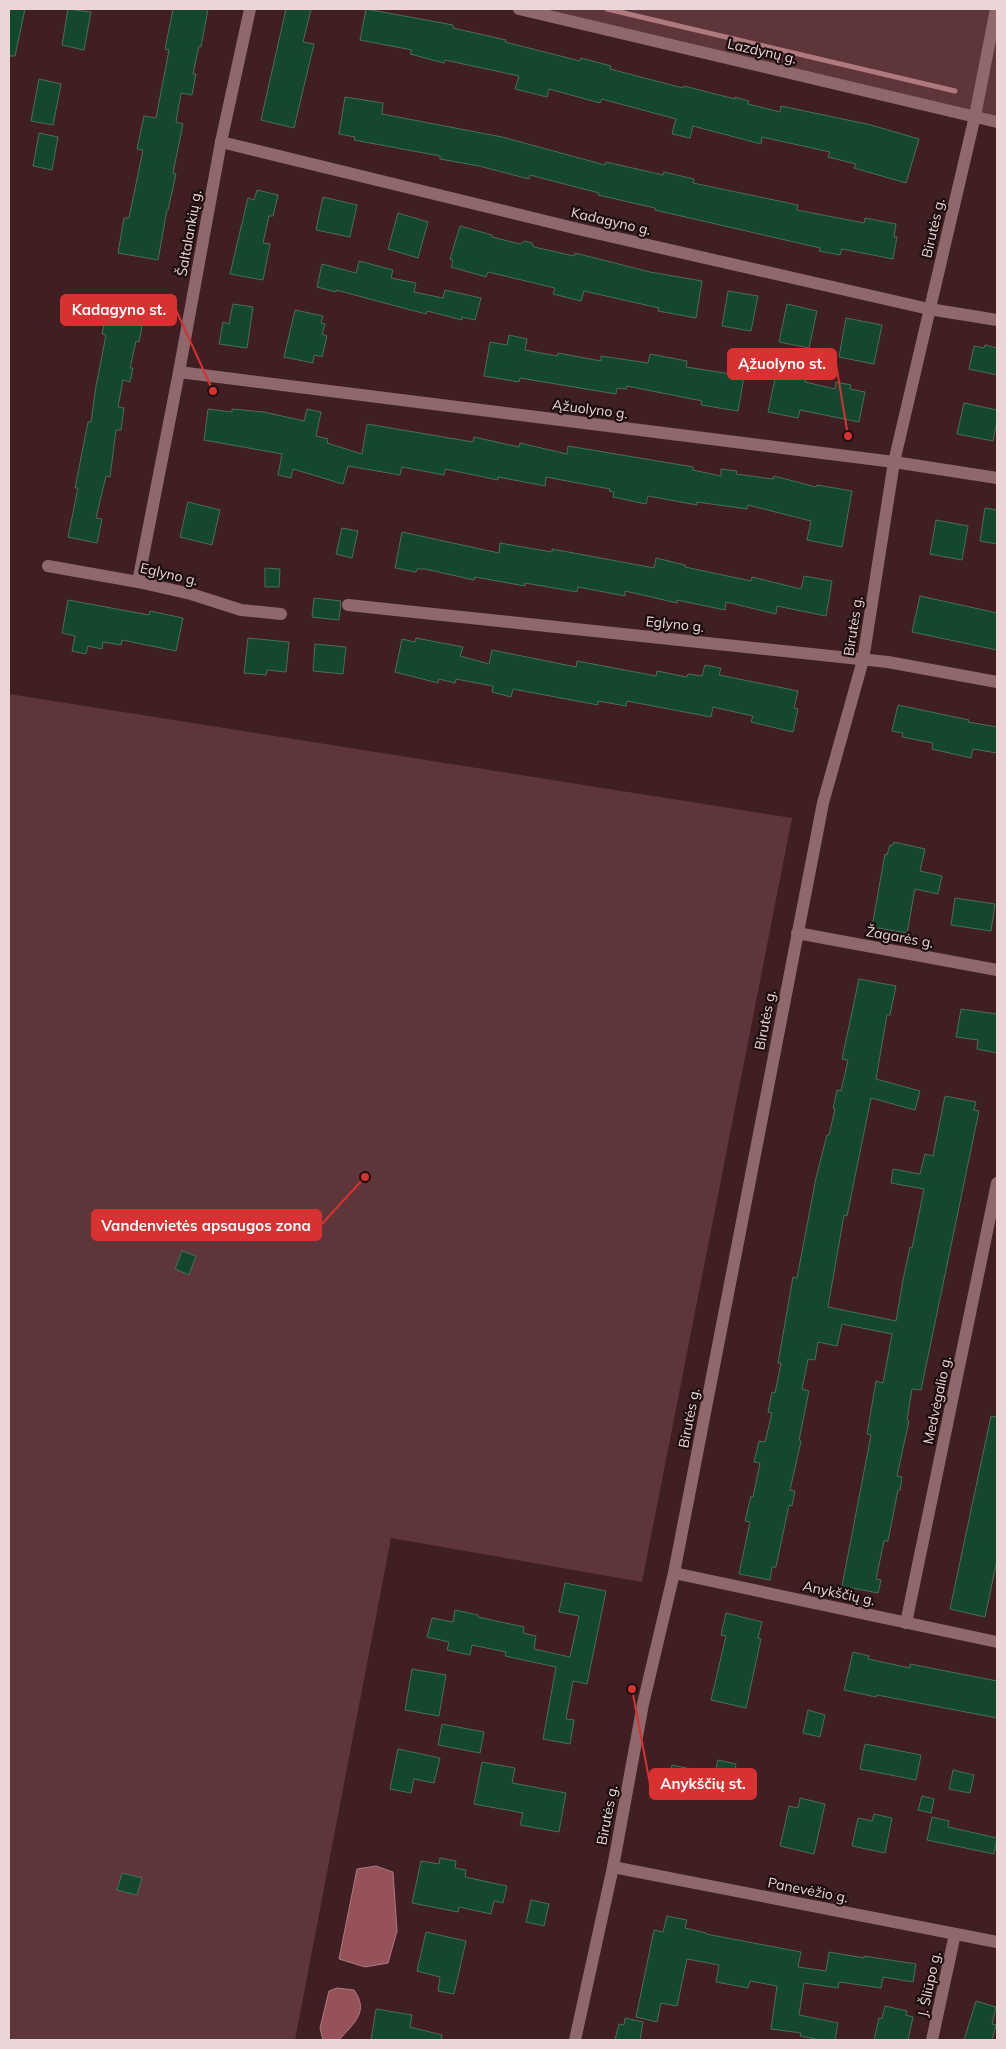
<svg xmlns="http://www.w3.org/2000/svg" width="1006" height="2049" viewBox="0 0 1006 2049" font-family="Mulish,sans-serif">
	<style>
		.green { fill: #5e3639 }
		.water { fill: #955259; stroke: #af797e }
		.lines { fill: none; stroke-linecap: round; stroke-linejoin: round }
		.stream { stroke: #af797e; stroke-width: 5 }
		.building { fill: #13482e; stroke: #4c6d59 }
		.minor { stroke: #8f686b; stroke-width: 12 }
		.labels { text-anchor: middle; stroke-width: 4.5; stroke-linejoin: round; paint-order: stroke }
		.street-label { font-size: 14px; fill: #ebd5d6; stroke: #1c0e0f }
		.leader { fill: none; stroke: #d73131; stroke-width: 2 }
		.callout-dot { fill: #d73131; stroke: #1c0e0f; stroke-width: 2 }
		.callout { fill: #d73131; stroke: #d73131; stroke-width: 2 }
		.callout-label { font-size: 15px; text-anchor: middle; font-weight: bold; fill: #fff }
	</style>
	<rect width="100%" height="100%" fill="#3f1f22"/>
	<g class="green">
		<path d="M538,9H997V122Z"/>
		<path d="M9,694L792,818L642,1582L391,1538L295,2040H9Z"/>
	</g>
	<g class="water">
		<path d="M376,1866L393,1872L397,1931L388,1963L365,1967L339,1959L357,1869Z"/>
		<path d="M337,1988L354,1990C370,2012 353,2024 339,2040H323L320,2028L329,1991Z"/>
	</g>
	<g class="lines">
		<path class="stream" d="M607,9L955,91"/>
	</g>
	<g class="building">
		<path d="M9,9H25L15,56H9Z"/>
		<path d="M68,9L91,12L84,50L62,45Z"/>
		<path d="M173,9H208L201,47L199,46L193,74H196L192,95L181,93L176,122L183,124L173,173L176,174L168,210H167L158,260L118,253L124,218H129L143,150L137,149L144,116L156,118L169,50L165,49Z"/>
		<path d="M286,9H311L303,42L314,44L294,128L261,120Z"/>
		<path d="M366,9L453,25V28L506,40L505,42L580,61L581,58L611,66L610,69L683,88L684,86L735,99V97L749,101L748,104L780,112L781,106L871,125L919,139L906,183L854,168L856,164L828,157L830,152L762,137L761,144L693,126L690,138L672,134L676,119L602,99L600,103L549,89L547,97L515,89L519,76L445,60L444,63L410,54L412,50L360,40Z"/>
		<path d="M39,79L61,84L53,125L31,121Z"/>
		<path d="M345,97L383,103L382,114L502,137L605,165L606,162L663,175L664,172L694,179L693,183L798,205L797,210L864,223L865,218L896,224L894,237H897L893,259L842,249L840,255L819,251L820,248L655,210V208L598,195L599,193L530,175L529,179L479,166L440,159V156L354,140L355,137L339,134Z"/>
		<path d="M39,133L58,137L52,170L33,166Z"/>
		<path d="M257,190L278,195L273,216H269L263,243L270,244L263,280L230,274L248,198L254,200Z"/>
		<path d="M323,197L357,205L350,237L316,230Z"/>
		<path d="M398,213L428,222L418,258L388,249Z"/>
		<path d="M460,226L492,235V237L520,244L525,241L532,243L534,247L574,256L575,253L650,272L702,281L696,318L658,311L659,308L584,291L581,301L553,294L555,288L488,272L486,277L451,267L453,260L450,259Z"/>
		<path d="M359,261L393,270L391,278L416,283L414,292L443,298L445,290L481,298L475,320L462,317V320L427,311L426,314L336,290V292L317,287L322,264L356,273Z"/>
		<path d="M728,291L758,296L751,331L722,326Z"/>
		<path d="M109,299L146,306L139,342L136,341L130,368H133L130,382L123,380L118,407L124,408L121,430H116L110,477L106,476L96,518L102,519L97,543L68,537L78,488H75L88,422H91L96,386L106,335L102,334Z"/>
		<path d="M233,304L253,307L247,348L219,344L223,322L229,324Z"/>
		<path d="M787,304L817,311L809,348L779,342Z"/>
		<path d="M295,310L323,316L321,323L325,324L322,334L327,336L322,357L314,355L313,363L284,357Z"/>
		<path d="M846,318L882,325L874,364L839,357Z"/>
		<path d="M509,335L527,339L525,350L557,356L558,353L601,361V356L648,363L650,354L687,361L686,367L744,376L738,411L701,405L702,401L627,386L626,389L617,388L616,394L520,378L519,382L484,376L490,342L507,345Z"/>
		<path d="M985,345L997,348V375L969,369L974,346L984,348Z"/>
		<path d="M776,374L806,380L805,382L835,389L836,382L851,385L850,389L865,392L859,422L800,410L798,418L768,412Z"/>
		<path d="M964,403L997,410V421L993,441L957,434Z"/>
		<path d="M208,409L232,412V409L264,412L304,421L307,409L321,412L316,436L328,439L327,443L362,454L367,424L473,442L474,437L519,447L520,443L567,454L568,446L693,467V470L721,476V469L737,471L736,474L773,479L774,476L816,487L817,485L852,491L842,547L807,540L811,521L748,505L747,509L697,502V505L648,496L646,504L613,497L614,492L609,491L610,489L546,477L545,486L498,477V480L445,469L444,475L402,467L400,475L348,466L343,484L293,469L291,478L278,475L282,454L204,440Z"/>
		<path d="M188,502L220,510L212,545L180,537Z"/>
		<path d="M985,508L997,510V544L980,541Z"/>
		<path d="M936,520L968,526L962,560L930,554Z"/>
		<path d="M342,528L358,531L352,558L336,554Z"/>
		<path d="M402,532L499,553L500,543L552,552V549L654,568L656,558L685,565V567L751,581L752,577L801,589L804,576L832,581L826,616L777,606L776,614L726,602L725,610L677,600V603L625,591V596L578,587L577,592L525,583V586L475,577L474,580L425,569H417L416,572L395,568Z"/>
		<path d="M265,568L280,569L279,587H265Z"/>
		<path d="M920,596L997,613V650L912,632Z"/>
		<path d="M314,598L341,601L339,620L312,617Z"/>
		<path d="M68,600L149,615L150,611L183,618L176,651L122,640L121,645L103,642L102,649L88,646L86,654L72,651L75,636L62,633Z"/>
		<path d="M248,638L289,642L286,672L267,670L266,675L244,673Z"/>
		<path d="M416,638L463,647L460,656L489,664L492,650L576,667L577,661L656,676L657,671L687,677L688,674L702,676L705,665L721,668L719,675L798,691L794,708L798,709L793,732L751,722L753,716L713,707L711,717L627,701L626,706L598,701V705L513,689L511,697L492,692L493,686L456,679L455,683L439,679L438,683L395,672L402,639L415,642Z"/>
		<path d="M315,644L346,647L343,674L313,671Z"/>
		<path d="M898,705L969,720L968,722L997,727V753L973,749L971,758L932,749L933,743L902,737L903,733L892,731Z"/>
		<path d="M894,842L925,849L920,871L942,876L938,894L915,889L907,933L872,927L885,854L887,855L890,845H893Z"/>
		<path d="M955,898L995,904L991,931L951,925Z"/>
		<path d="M859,979L896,986L890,1015H887L876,1079L920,1091L915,1110L871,1098L847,1216L844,1215L828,1307L896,1321L903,1280L910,1247L912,1248L924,1189L891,1183L893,1169L920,1174L925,1154L933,1156L945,1096L976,1102L974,1110L979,1111L921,1390L912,1389L907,1420L909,1421L897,1476L902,1477L900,1490H898L888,1541H884L876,1579L881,1580L878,1593L842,1586L871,1435L867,1434L876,1381L883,1383L892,1334L842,1324L837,1346L818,1342L815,1360L808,1359L802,1389L809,1391L799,1440L801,1441L799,1450L790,1490L795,1491L792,1506L789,1505L776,1567H772L770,1580L739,1574L750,1522L745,1521L751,1496L753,1497L760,1463L754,1462L759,1441L765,1442L772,1413L768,1412L772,1392L775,1393L781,1363H778L793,1277L797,1278L816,1178L827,1135H829L835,1109L833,1108L837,1090L841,1091L848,1060L842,1059Z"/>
		<path d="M961,1009L997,1014V1053L977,1049L978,1040L956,1037Z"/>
		<path d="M182,1251L196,1256L189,1275L175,1269Z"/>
		<path d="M991,1416L997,1417V1560L985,1617L950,1609Z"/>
		<path d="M565,1583L606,1591L587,1684L573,1681L566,1719L574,1720L570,1744L543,1739L556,1667L505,1656L506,1652L472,1645L470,1655L447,1650L449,1642L427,1637L432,1618L453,1622L455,1610L478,1615V1617L524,1627L523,1633L536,1636L534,1649L570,1657L579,1616L559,1612Z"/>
		<path d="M726,1613L762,1622L758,1638L761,1639L746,1708L711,1700L726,1636L721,1635Z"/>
		<path d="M853,1652L869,1656L868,1659L910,1668V1664L997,1681V1718L877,1695L876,1697L844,1690Z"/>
		<path d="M412,1669L446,1675L439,1716L405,1710Z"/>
		<path d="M808,1710L825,1715L820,1737L803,1733Z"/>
		<path d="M442,1724L484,1732L480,1753L438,1745Z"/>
		<path d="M865,1744L921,1755L916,1780L860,1769Z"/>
		<path d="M398,1749L440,1758L434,1783L414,1779L411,1793L390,1789Z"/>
		<path d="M718,1760L736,1764L731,1792L690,1785L688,1796L667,1792L672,1765L715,1774Z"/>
		<path d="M482,1762L515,1768L512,1783L566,1793L559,1832L520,1825L523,1813L474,1804Z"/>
		<path d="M953,1770L974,1775L970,1793L949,1789Z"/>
		<path d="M922,1796L934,1799L931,1813L918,1810Z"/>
		<path d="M800,1798L825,1804L814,1854L780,1846L789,1806L798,1808Z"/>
		<path d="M874,1814L892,1818L885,1853L852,1846L858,1818L872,1821Z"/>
		<path d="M932,1817L949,1821L948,1827L997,1838L994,1854L927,1840Z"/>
		<path d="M440,1858L456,1861L455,1868L466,1870L465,1877L507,1886L503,1903L494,1901L491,1914L459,1907L458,1912L412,1903L421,1861L439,1864Z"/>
		<path d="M122,1873L142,1878L137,1895L117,1890Z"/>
		<path d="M531,1900L549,1904L544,1926L526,1922Z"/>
		<path d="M667,1916L687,1920L685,1928L706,1933V1934L801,1952L798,1967L826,1971L829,1952L864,1958V1956L916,1964L913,1982L883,1977L881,1988L839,1982L838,1988L804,1983L799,2015L838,2023L835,2040H821L800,2036L801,2033L771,2029L777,1986L750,1981L748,1988L716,1982L719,1965L687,1959L677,2006L661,2003L657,2022L636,2017L654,1930L663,1932Z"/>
		<path d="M426,1932L466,1941L454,1994L438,1991L440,1977L417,1971Z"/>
		<path d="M976,2001L996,2007L992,2024L996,2025L992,2040H964Z"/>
		<path d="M885,2006L907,2011L906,2015L913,2017L908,2040H874L879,2018H882Z"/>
		<path d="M376,2009L412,2015L410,2027L442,2035L441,2040H371Z"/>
		<path d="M625,2018L643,2022L640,2040H615L619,2024L624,2025Z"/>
	</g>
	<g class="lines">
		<g class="minor">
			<path d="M519,9L997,122"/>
			<path d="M221,142L578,229L929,309L997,320"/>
			<path d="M179,372L894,462L997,478"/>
			<path d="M48,566L138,582L191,594L241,610L281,614"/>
			<path d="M138,582L179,372L221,142L250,9"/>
			<path d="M348,605L888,662L997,682"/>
			<path d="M797,933L997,970"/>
			<path d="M674,1573L997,1642"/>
			<path d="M906,1623L997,1183"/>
			<path d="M613,1867L997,1942"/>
			<path d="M575,2040L613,1867L643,1704L674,1573L823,803L863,660L894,462L975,116L996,9"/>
			<path d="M932,2040L955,1934"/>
		</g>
	</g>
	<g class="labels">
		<g class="street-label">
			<text transform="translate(762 51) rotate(13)" y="5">Lazdynų g.</text>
			<text transform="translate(611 221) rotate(13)" y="5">Kadagyno g.</text>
			<text transform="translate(933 228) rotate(-77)" y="5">Birutės g.</text>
			<text transform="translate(189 233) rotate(-80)" y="5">Šaltalankių g.</text>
			<text transform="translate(590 409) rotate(7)" y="5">Ąžuolyno g.</text>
			<text transform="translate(169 574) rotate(13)" y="5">Eglyno g.</text>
			<text transform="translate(675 624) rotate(6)" y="5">Eglyno g.</text>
			<text transform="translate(853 626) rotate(-81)" y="5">Birutės g.</text>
			<text transform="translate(900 937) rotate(10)" y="5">Žagarės g.</text>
			<text transform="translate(765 1020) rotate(-79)" y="5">Birutės g.</text>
			<text transform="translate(937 1400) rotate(-78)" y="5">Medvėgalio g.</text>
			<text transform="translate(689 1418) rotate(-79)" y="5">Birutės g.</text>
			<text transform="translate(839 1593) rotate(12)" y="5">Anykščių g.</text>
			<text transform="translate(607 1815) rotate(-79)" y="5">Birutės g.</text>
			<text transform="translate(808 1890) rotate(11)" y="5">Panevėžio g.</text>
			<text transform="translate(929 1984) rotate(-78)" y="5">J. Šliūpo g.</text>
		</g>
	</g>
	<path class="leader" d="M213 391L176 310M848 436L836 364M365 1177L321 1225M632 1689L650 1784"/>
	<g class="callout-dot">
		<circle cx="213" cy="391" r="5"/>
		<circle cx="848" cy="436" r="5"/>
		<circle cx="365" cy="1177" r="5"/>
		<circle cx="632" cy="1689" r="5"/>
	</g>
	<g class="callout">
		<rect x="61" y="295" width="115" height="30" rx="5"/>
		<rect x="728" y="349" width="108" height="30" rx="5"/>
		<rect x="92" y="1210" width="229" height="30" rx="5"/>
		<rect x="650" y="1769" width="106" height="30" rx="5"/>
	</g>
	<g class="callout-label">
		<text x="119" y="315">Kadagyno st.</text>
		<text x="782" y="369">Ąžuolyno st.</text>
		<text x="206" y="1231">Vandenvietės apsaugos zona</text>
		<text x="703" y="1789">Anykščių st.</text>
	</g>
	<rect width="1006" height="2049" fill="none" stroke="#ebd5d6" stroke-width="20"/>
</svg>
